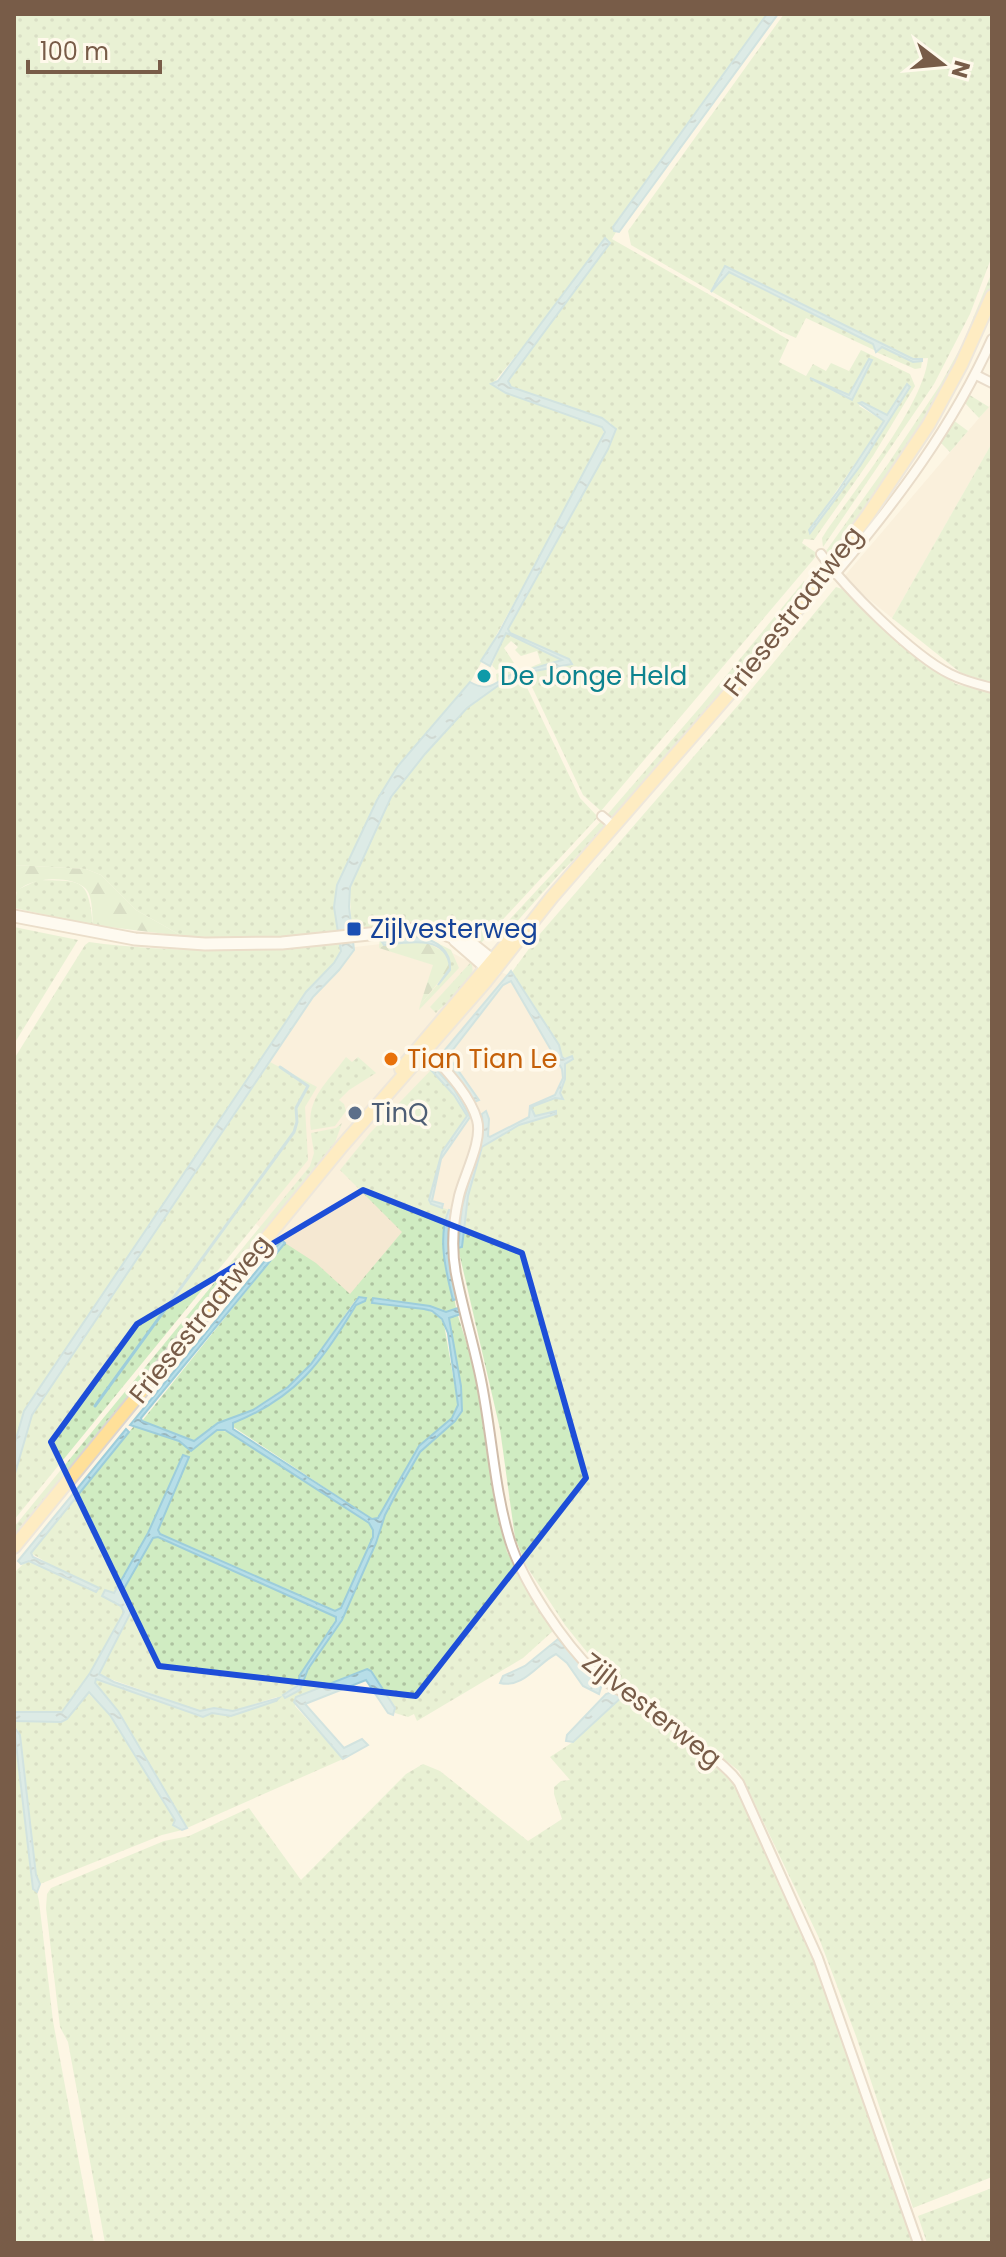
<svg xmlns="http://www.w3.org/2000/svg" width="1006" height="2257" viewBox="0 0 1006 2257" font-family="Poppins,sans-serif">
	<style>
		.residential { fill: #f5e8d2 }
		.grass { fill: url(#grass-dots); fill-rule: evenodd }
		.forest { fill: url(#forest-firs) }
		.water { fill: url(#water-ripples); stroke: #9dcddb; stroke-width: 2 }
		.lines { fill: none; stroke-linecap: round; stroke-linejoin: round }
		.stream { stroke: #9dcddb; stroke-width: 3 }
		.street-casing { stroke: #d0bdaa; stroke-width: 12 }
		.secondary-casing { stroke: #d5c0aa; stroke-width: 15 }
		.primary-casing { stroke: #dcd5cf; stroke-width: 16 }
		.street { stroke: #fff; stroke-width: 8 }
		.secondary { stroke: #fff; stroke-width: 11 }
		.primary { stroke: #ffe099; stroke-width: 12 }
		.marked { fill: none; stroke: #1d4ed8; stroke-width: 6; stroke-linejoin: round }
		.culture-dot { fill: #0f9aa8; stroke: #fff9eb; stroke-width: 3 }
		.transit-dot { fill: #1a4fb4; stroke: #fff9eb; stroke-width: 3 }
		.food-dot { fill: #e8710a; stroke: #fff9eb; stroke-width: 3 }
		.service-dot { fill: #5c6f8a; stroke: #fff9eb; stroke-width: 3 }
		.labels { text-anchor: middle; stroke-width: 7; stroke-linejoin: round; paint-order: stroke }
		.street-label { font-size: 26px; fill: #785c48; stroke: #fff9eb }
		.culture-label { font-size: 26px; fill: #0d838f; stroke: #fff9eb; text-anchor: start }
		.transit-label { font-size: 26px; fill: #164399; stroke: #fff9eb; text-anchor: start }
		.food-label { font-size: 26px; fill: #c56008; stroke: #fff9eb; text-anchor: start }
		.service-label { font-size: 26px; fill: #4e5e75; stroke: #fff9eb; text-anchor: start }
	</style>
	<defs>
		<pattern id="grass-dots" width="8" height="8" patternUnits="userSpaceOnUse" patternTransform="scale(2)"><rect width="8" height="8" fill="#d0ecc2"/><path d="M2 2h.1M6 6h.1" fill="none" stroke="#aec2a0" stroke-width="1.8" stroke-linecap="round"/></pattern>
		<pattern id="forest-firs" width="22" height="20" patternUnits="userSpaceOnUse" patternTransform="scale(2)"><rect width="22" height="20" fill="#d0ecc2"/><path d="M5 1l3.5 6h-7zM16 11l3.5 6h-7z" fill="#aec2a0"/></pattern>
		<pattern id="water-ripples" width="26" height="14" patternUnits="userSpaceOnUse" patternTransform="scale(2)"><rect width="26" height="14" fill="#b7dee8"/><path d="M2 4q2-2 4 0t4 0M15 11q2-2 4 0t4 0" fill="none" stroke="#9ab7be"/></pattern>
	</defs>
	<rect width="100%" height="100%" fill="#fdf5e4"/>
	<g class="residential">
		<path d="M992,403V443L892,618L843,578Z"/>
		<path d="M425,939L462,958L511,976L584,1090L364,1317L249,1218L302,1091L256,1059L329,950Z"/>
	</g>
	<g class="grass">
		<path d="M14,14H767L613,227L616,232L612,239L789,340L779,362L806,376L813,364L826,371L831,363L849,371L861,350L910,374L915,386L873,456L818,534L814,540L804,539L802,543L818,554L601,811L583,795L524,670L541,663L537,651L521,656L515,650L518,647L511,641L504,648L514,663L496,670L492,665L506,633L562,660L531,669L530,673L572,663L510,633L508,629L608,449L611,423L511,387L508,382L609,241L492,385L506,393L602,427L605,437L470,683L398,766L377,800L337,885L334,907L338,930L273,939L182,936L136,910L101,875L86,869L14,865ZM909,385L860,466L809,531L884,421L859,406L862,402L887,415Z"/>
		<path d="M784,14H992V256L970,314L934,384L823,547L822,538L827,530C855,490 924,404 928,358L913,359L725,266L713,291L728,272L873,344L875,347L874,350L806,318L796,338L780,331L631,245L628,231Z"/>
		<path d="M992,272V283L979,317L937,401L893,470L833,553L830,554L826,551L888,464L940,385L962,345Z"/>
		<path d="M882,347L913,362L922,361L921,368L915,369L876,352Z"/>
		<path d="M968,394L989,407L979,418L964,402Z"/>
		<path d="M953,420L968,431L950,452L940,442Z"/>
		<path d="M992,443V683L961,673L892,618Z"/>
		<path d="M804,581L807,590L703,716L615,817H610L607,815L702,705Z"/>
		<path d="M836,587L842,589L920,661L956,684L992,693V2177L913,2208L856,2036L819,1938L739,1771L642,1693L617,1681L599,1667L565,1625L527,1567L515,1538L500,1429L458,1248L462,1247L468,1196L483,1147L519,1125L556,1113L535,1116L531,1107L555,1098L563,1099L560,1093L565,1079V1064L573,1059L562,1057L559,1045L512,972L539,935L740,703Z"/>
		<path d="M513,668L519,671L580,798L598,817L481,943L444,927L429,924L351,929L350,887L391,797L425,754L467,708L499,685L518,676L516,672L497,683L496,674Z"/>
		<path d="M602,820L605,829L562,871L503,937L499,931Z"/>
		<path d="M38,880C83,881 88,878 93,925L14,908L17,890Z"/>
		<path d="M14,927L78,940L14,1044Z"/>
		<path d="M418,933L451,950L459,968L419,1010L420,1005L450,970L447,953L430,940L382,943L385,945L379,948L380,937Z"/>
		<path d="M89,942C171,953 254,952 336,942L340,945C341,965 317,977 306,992L24,1411L14,1446V1108L17,1103L14,1100V1059L85,945Z"/>
		<path d="M471,962C480,985 448,999 436,1013L430,1007Z"/>
		<path d="M346,1057L352,1062L358,1057L376,1073L349,1090L339,1100L344,1104L346,1111L335,1126L311,1130C306,1098 328,1082 346,1057Z"/>
		<path d="M270,1062L317,1087L305,1107L308,1160L14,1520V1477L32,1415Z"/>
		<path d="M431,1070L454,1095L467,1116L442,1152L429,1203L449,1210L444,1235L456,1308L446,1312L430,1306L377,1298L373,1303L424,1309L438,1315L444,1324L458,1405L452,1418L428,1440L379,1518L372,1519L232,1426L233,1423C294,1400 324,1360 356,1305L365,1301L356,1299L311,1364L288,1387L253,1410L218,1423L198,1440L194,1441L142,1421L285,1243L316,1263L350,1294L402,1232L340,1170L371,1132Z"/>
		<path d="M342,1123L332,1151L14,1539V1527L310,1166L314,1153L311,1133L336,1128Z"/>
		<path d="M455,1314L458,1316L478,1379L498,1512L507,1552L553,1631L523,1658L417,1721L414,1714L408,1717L395,1713V1708L368,1669L296,1697L295,1706L343,1759L187,1828L118,1711L95,1683L96,1679L206,1716L212,1713L231,1716L276,1701L277,1697L233,1711L214,1708L200,1711L102,1676L99,1671L133,1608L122,1596V1592L153,1538L158,1537L336,1617V1621L300,1675L297,1686L283,1695L286,1697L297,1692L308,1669L342,1620L376,1543L385,1515L420,1452L459,1417L462,1411L449,1318Z"/>
		<path d="M134,1426L179,1441L191,1451L217,1430L229,1432L369,1523L373,1530V1537L341,1608L335,1611L160,1534L158,1530L183,1455L148,1533L114,1593L105,1590L102,1595L121,1606L124,1612L90,1673L62,1712H14V1573L27,1560L95,1592L31,1553Z"/>
		<path d="M87,1692L110,1714L175,1820L176,1825L182,1830L162,1835L40,1884L36,1875L18,1730L14,1727V1721L55,1722L67,1719Z"/>
		<path d="M623,1696L642,1707L734,1782L801,1925L913,2243H105L68,2042L60,2027L46,1908L47,1894L51,1888L164,1841L189,1836L249,1808L301,1880L406,1774L423,1764L440,1771L528,1841L562,1819L554,1794V1787L561,1781L570,1780L550,1757L573,1742Z"/>
		<path d="M14,1734L33,1889L37,1892L39,1901L53,2021L94,2243H14Z"/>
		<path d="M992,2188V2243H927L918,2216Z"/>
	</g>
	<g class="forest">
		<path d="M14,865L86,869L101,875L136,910L182,936L93,925C92,914 93,895 85,888C70,874 23,877 14,896Z"/>
		<path d="M424,941L446,953L450,968L420,1005L433,965L379,948L385,945Z"/>
	</g>
	<g class="water">
		<path d="M767,14H778L619,232L614,231L613,227Z"/>
		<path d="M605,238L610,243L508,381L511,387L602,418L616,429L608,449L508,629L510,633L569,659L572,664L529,672L531,669L562,660L506,633L490,666L481,661L499,633L605,432L602,427L506,393L491,384L498,381Z"/>
		<path d="M725,266L913,359H922V361L913,362L882,347L876,352L873,344L729,272L711,292Z"/>
		<path d="M869,359L872,360L852,400L810,378L849,395Z"/>
		<path d="M907,384L910,387L860,466L810,533L809,530L838,491L884,421L859,403L862,402L887,415Z"/>
		<path d="M518,672V676L499,685L467,708L425,754L391,797L350,887L349,907L354,950L339,970L313,997L32,1415L14,1477V1446L24,1411L306,992L334,963L341,951L334,907L337,885L377,800L398,766L470,682C492,695 497,678 518,672Z"/>
		<path d="M418,937C436,940 452,950 450,970L438,985L450,968C447,934 408,942 384,945L382,942Z"/>
		<path d="M511,971L559,1045L562,1057L565,1059L572,1056L573,1059L565,1064V1079L560,1093L563,1099L555,1098L531,1107L535,1116L556,1111V1114L519,1125L482,1147L468,1196L462,1247L458,1248L462,1207L483,1133L482,1114L486,1111L489,1119L488,1136L490,1137L529,1117L530,1106L555,1095L563,1078L562,1069L511,981L503,985L448,1056L479,1100L474,1102L443,1057L444,1051Z"/>
		<path d="M434,1067L454,1089L470,1117L441,1159L432,1201L443,1204L442,1208L431,1204L429,1200L442,1152L467,1116L454,1095L431,1070Z"/>
		<path d="M449,1210L451,1211C445,1242 450,1268 457,1299L453,1300C446,1272 437,1237 449,1210Z"/>
		<path d="M282,1240L285,1243L141,1418L142,1421L194,1441L218,1423L253,1410L288,1387L311,1364L359,1297L366,1298L365,1301L356,1305C322,1362 296,1398 233,1423V1429L372,1519L378,1518L419,1446L452,1418L458,1405L448,1333L442,1319L432,1311L424,1309L372,1303L373,1298L430,1306L446,1312L458,1308L461,1314L449,1318L461,1386L462,1411L455,1421L420,1452L397,1492L385,1515L376,1543L342,1620L308,1669L300,1690L285,1698L283,1695L297,1686L300,1675L336,1621V1617L158,1537L153,1538L122,1592V1596L133,1608L99,1674L114,1682L200,1711L214,1708L233,1711L279,1698L276,1701L231,1716L212,1713L203,1717L96,1679L95,1683L118,1711L187,1828L182,1830L173,1825L175,1820L110,1715L89,1692L67,1719L61,1722L14,1721V1712H62L90,1673L124,1612L121,1606L102,1596L105,1590L114,1593L148,1533L183,1455L189,1457L158,1530L160,1534L335,1611L341,1608L373,1537V1530L369,1523L225,1430H217L191,1451L179,1441L130,1425Z"/>
		<path d="M126,1429L129,1432L31,1553L33,1557L99,1588L96,1592L29,1561L21,1564L18,1561Z"/>
		<path d="M558,1639L602,1684L599,1694L583,1686L567,1663L556,1654C538,1663 523,1689 500,1683L503,1676L525,1666Z"/>
		<path d="M367,1669L371,1671L395,1708L393,1715L388,1713L366,1680L305,1704L344,1748L362,1739L368,1745L343,1759L294,1702L296,1697Z"/>
		<path d="M612,1692L623,1696L573,1742L566,1741L567,1735L606,1694Z"/>
		<path d="M14,1727L20,1735L36,1875L40,1884L37,1892L33,1889Z"/>
	</g>
	<g class="lines">
		<path class="stream" d="M95,1406L294,1132L297,1122L296,1108L308,1086L280,1067"/>
		<g class="street-casing">
			<g id="street">
				<path d="M976,375L992,383"/>
				<path d="M821,554C846,589 912,655 950,674C964,681 977,684 992,688"/>
				<path d="M835,574C896,502 953,426 992,339"/>
				<path d="M602,816L614,826"/>
				<path d="M425,1047C443,1067 470,1094 477,1120C483,1141 464,1175 459,1196C453,1222 451,1248 456,1274C463,1310 474,1345 481,1380C492,1434 494,1489 510,1541C523,1583 564,1643 595,1673C610,1687 629,1695 646,1706C663,1716 678,1731 694,1743C710,1756 727,1766 739,1783L818,1958L918,2243"/>
			</g>
		</g>
		<g class="secondary-casing">
			<g id="secondary">
				<path d="M14,916L135,939L205,944L282,943L427,928L472,944L492,960L495,969"/>
				<path d="M455,940L486,967L495,970"/>
			</g>
		</g>
		<g class="primary-casing">
			<g id="primary">
				<path d="M401,1069L508,942"/>
				<path d="M14,1547L342,1146L485,982L552,897L747,673L803,602L868,515L929,424L961,365L992,296"/>
			</g>
		</g>
		<use href="#street" class="street"/>
		<use href="#secondary" class="secondary"/>
		<use href="#primary" class="primary"/>
	</g>
	<path d="M0 0H1006V2257H0ZM363,1190L522,1253L586,1478L416,1696L159,1666L51,1442L137,1324Z" fill="#fdf5e4" fill-opacity=".55" fill-rule="evenodd"/>
	<path class="marked" d="M363,1190L522,1253L586,1478L416,1696L159,1666L51,1442L137,1324Z"/>
	<circle class="culture-dot" cx="484" cy="676" r="8"/>
	<rect class="transit-dot" x="346" y="921" width="16" height="16" rx="4"/>
	<circle class="food-dot" cx="391" cy="1059" r="8"/>
	<circle class="service-dot" cx="355" cy="1113" r="8"/>
	<g class="labels">
		<g class="street-label">
			<text transform="translate(793 611) rotate(-52)" y="9">Friesestraatweg</text>
			<text transform="translate(200 1319) rotate(-51)" y="9">Friesestraatweg</text>
			<text transform="translate(652 1710) rotate(38)" y="9">Zijlvesterweg</text>
		</g>
		<g class="culture-label">
			<text x="500" y="685">De Jonge Held</text>
		</g>
		<g class="transit-label">
			<text x="370" y="938">Zijlvesterweg</text>
		</g>
		<g class="food-label">
			<text x="407" y="1068">Tian Tian Le</text>
		</g>
		<g class="service-label">
			<text x="371" y="1122">TinQ</text>
		</g>
	</g>
	<rect width="1006" height="2257" fill="none" stroke="#785c48" stroke-width="32"/>
	<g transform="translate(942 64) rotate(106)" stroke="#fff9eb" stroke-width="6" paint-order="stroke">
	<path d="M0-6L14 30L0 20L-14 30Z" fill="#785c48"/>
	<text y="-12" font-size="22" font-weight="bold" text-anchor="middle" fill="#785c48">N</text>
	</g>
	<path d="M28 60v12h132v-12" fill="none" stroke="#785c48" stroke-width="4"/>
	<text x="40" y="60" font-size="24" fill="#785c48" stroke="#fff9eb" stroke-width="6" paint-order="stroke">100 m</text>
</svg>
